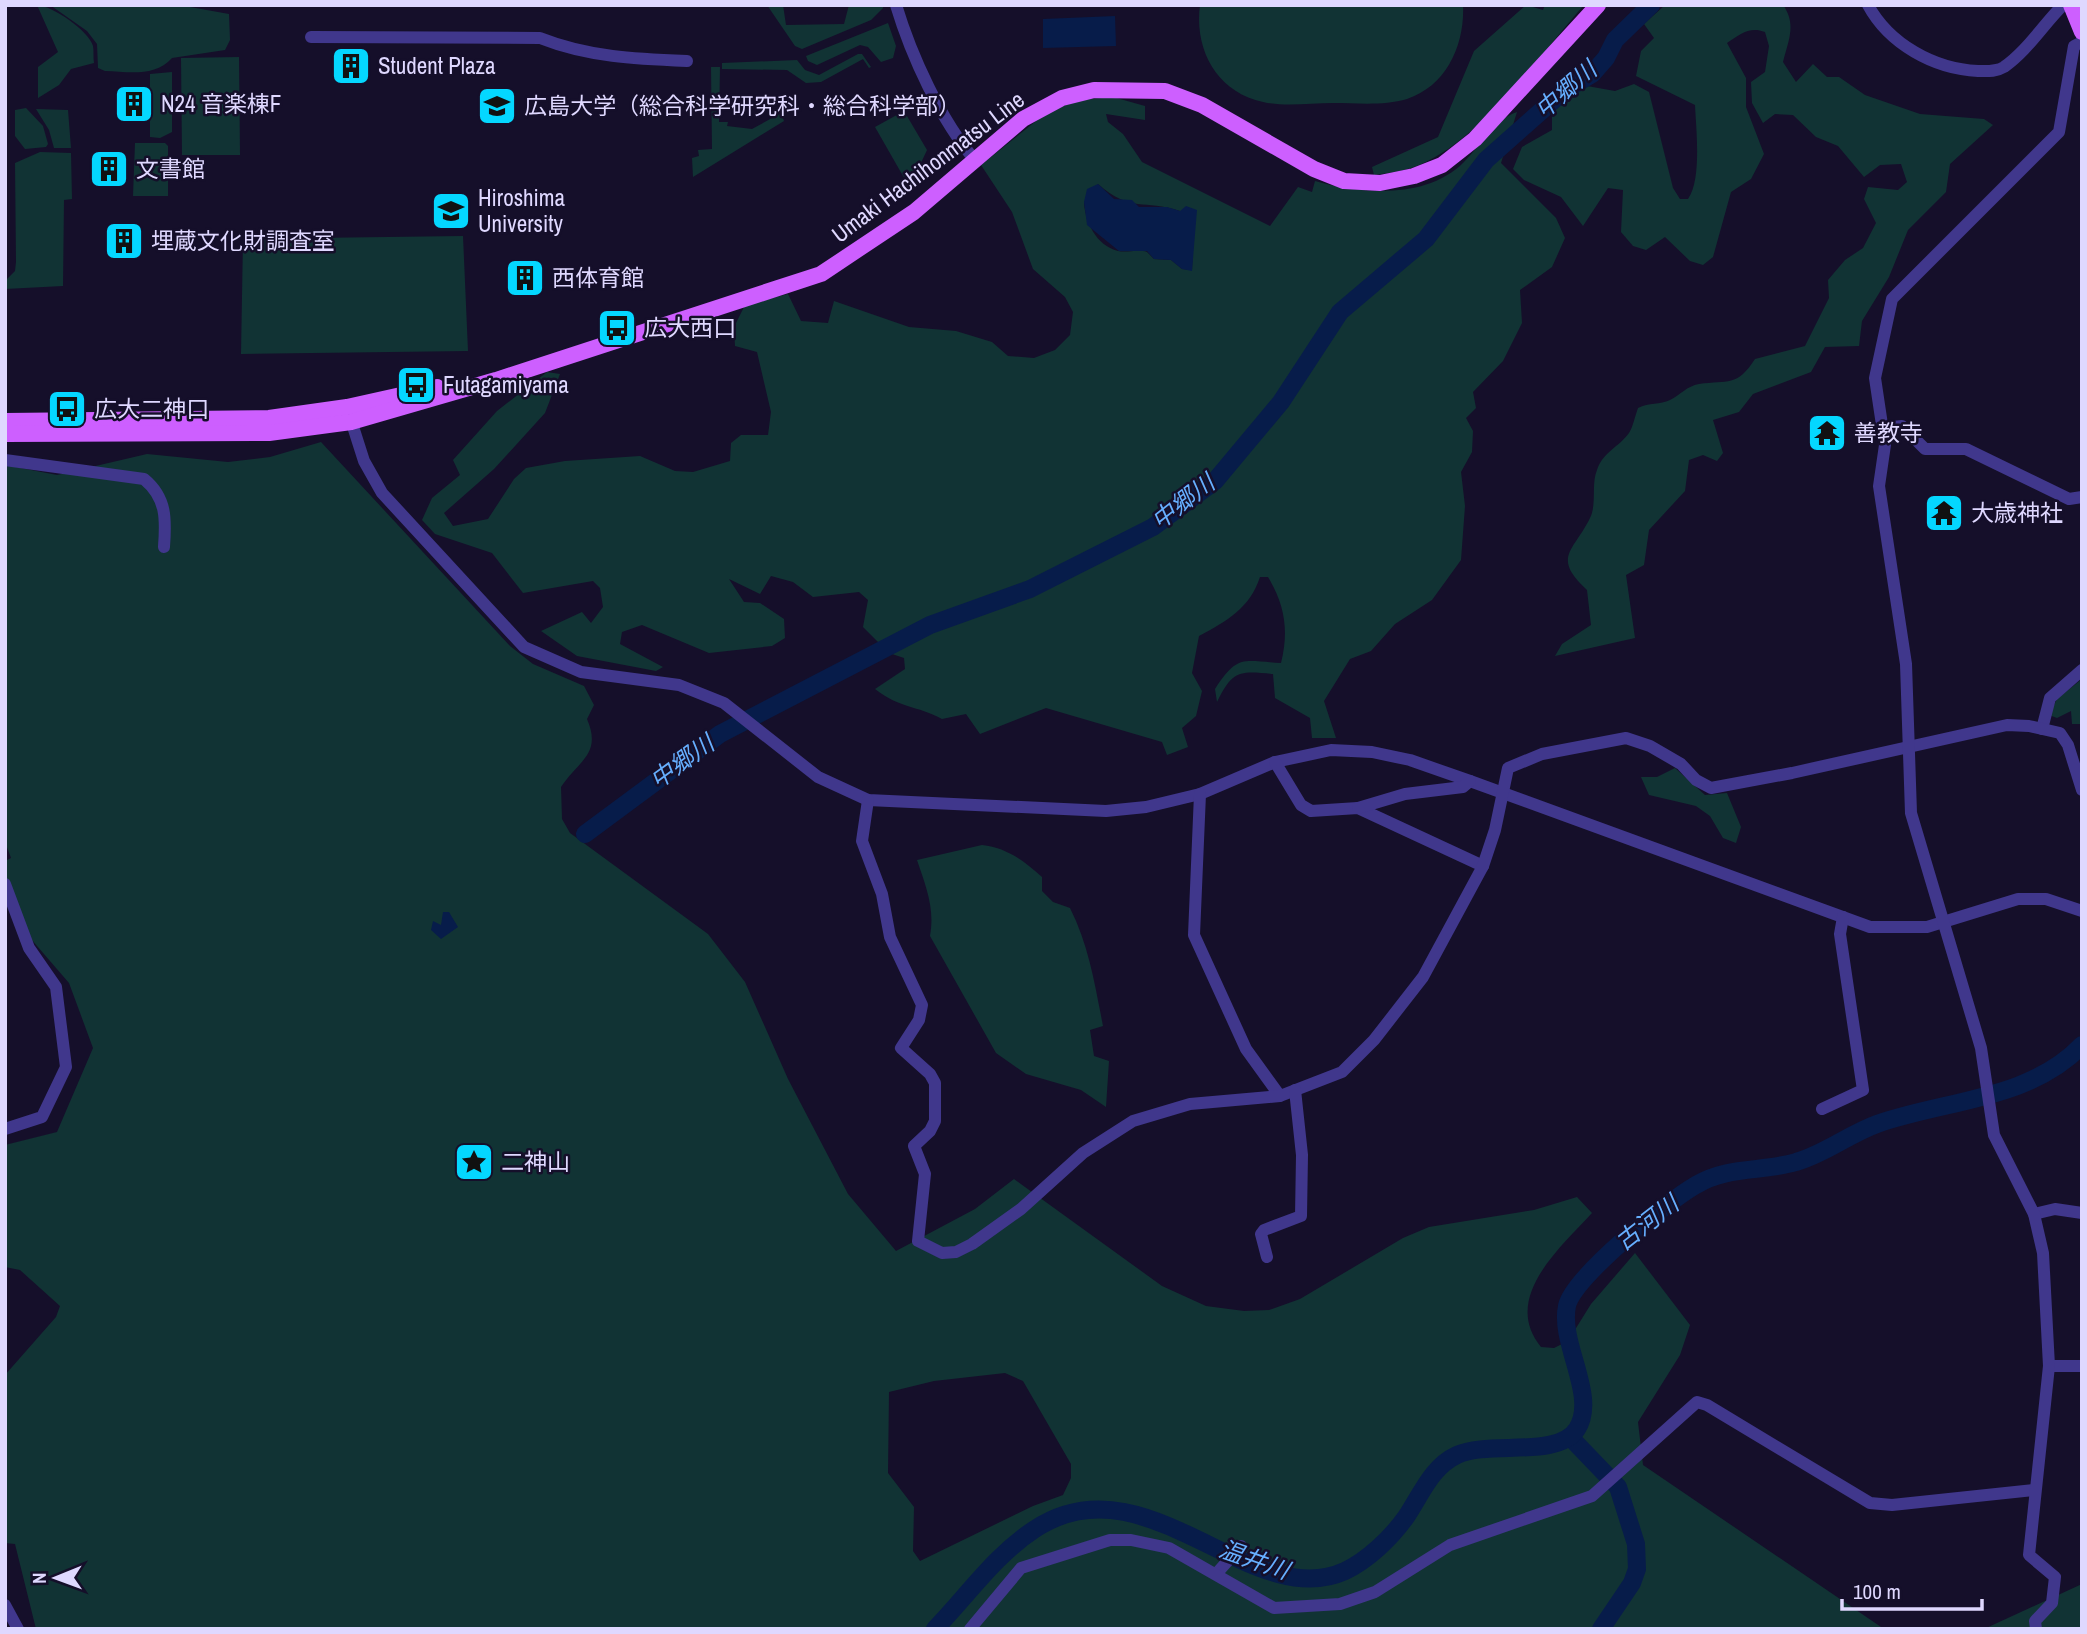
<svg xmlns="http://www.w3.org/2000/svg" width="2087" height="1634" viewBox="0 0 2087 1634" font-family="'Archivo Narrow','Noto Sans JP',sans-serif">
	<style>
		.green { fill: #113334; fill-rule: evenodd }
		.water { fill: #071c4a }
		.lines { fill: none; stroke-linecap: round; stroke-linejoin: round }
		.river { stroke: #071c4a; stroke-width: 18 }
		.minor { stroke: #40378c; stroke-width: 12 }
		.major { stroke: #cd5fff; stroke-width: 16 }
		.labels { text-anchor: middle; stroke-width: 5; stroke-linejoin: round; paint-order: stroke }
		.poi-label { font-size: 23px; fill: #dfd8ff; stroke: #150f2a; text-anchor: start }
		.street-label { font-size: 23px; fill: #dfd8ff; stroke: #150f2a }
		.water-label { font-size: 24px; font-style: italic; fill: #66afff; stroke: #150f2a }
	</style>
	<rect width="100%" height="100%" fill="#150f2a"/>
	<g class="green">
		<path d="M37,5C53,6 89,31 93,46C94,51 93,58 94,63L71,69L59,85L38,98V67L58,52Z"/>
		<path d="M50,5H179L229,14L230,40L225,50L172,58C155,77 130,72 105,71L98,68L97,44L87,31Z"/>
		<path d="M767,5H783L786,25L844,24L849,5H883V8L871,20L802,49L795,46Z"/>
		<path d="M1200,5H1463C1465,44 1447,86 1407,99C1384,106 1357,103 1333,103C1310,103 1285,107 1263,102C1217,92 1194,50 1200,5Z"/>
		<path d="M1526,5L1543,10L1545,5H1584C1538,57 1477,146 1411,168C1399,172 1386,173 1374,175L1372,167L1438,137L1474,51Z"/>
		<path d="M1665,5H1783C1797,24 1788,42 1783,62L1796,82L1813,64L1827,77H1839L1865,95L1920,114L1984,119L1993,125L1950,164L1946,192L1908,230L1889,277L1862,321L1859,346L1825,347L1811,372L1753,394L1739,412L1713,420L1723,453L1717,461L1703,455L1689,460L1685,491L1649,530L1644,565L1626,575L1635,638L1555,656L1562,644L1591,625L1587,590C1551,557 1574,551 1590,518C1597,504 1591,484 1597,470C1603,452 1619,447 1629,433C1633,427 1635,416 1638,408C1649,402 1660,405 1670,400C1680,395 1687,386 1699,384C1728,380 1737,387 1755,359L1805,346L1829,298L1828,280L1845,260L1863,248L1876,223L1864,199L1868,187L1898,190L1907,182L1901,164L1880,165L1864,177L1838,146L1816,137L1793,115L1775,114L1763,123L1752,103L1751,82L1765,72L1769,46L1765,32C1750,26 1740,34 1727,43L1746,78V107L1764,154L1751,179L1731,192L1713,257L1703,265L1690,261L1665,237L1646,250L1633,246L1621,232L1623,190L1608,188L1583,226L1561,197L1524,180L1513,169L1522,147L1552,130V96L1559,81L1615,91L1634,84L1649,92L1673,188L1680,199H1688C1702,180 1696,128 1695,105L1636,76L1641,51L1654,38L1644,24Z"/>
		<path d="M888,23L896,46L893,58L881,62L868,47L860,45L817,65L808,61L806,56Z"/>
		<path d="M858,54H862L871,67L869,68L863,59L821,82L806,83L787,70L722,69V63L797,60L805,70L819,75Z"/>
		<path d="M239,57L240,155H182L181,58Z"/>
		<path d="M711,67H720L719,122H728L727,126L752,129L781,113L784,121L693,177L692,158L699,156L698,150L712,149Z"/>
		<path d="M172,72V132L160,138L150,137V74Z"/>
		<path d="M1113,97L1145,106V120L1106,114L1108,122L1123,134L1142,162L1270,226L1298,187L1312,192L1315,181C1361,194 1426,200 1464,162C1482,144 1492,121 1517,112L1501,163L1556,218L1565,238L1552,267L1520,290L1522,323L1503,361L1473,392L1476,408L1466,418L1473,431L1472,452L1461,472L1465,506L1461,560L1432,600L1395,624L1371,651L1350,659L1324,701L1336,738H1312L1310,718L1275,698L1273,674C1239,671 1233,670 1217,702L1215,689C1238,654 1242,661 1281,663C1289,631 1285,605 1268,577H1260C1250,608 1227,621 1199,636L1192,673L1202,691L1196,716L1182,728L1188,747L1167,755L1162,742L1046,708L980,734L966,714L942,719C916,705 901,709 875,689L905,669L904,658L889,653L863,627L868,600L859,592L813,597L793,582L771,576L760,594L729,579L744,602L760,603L784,619L785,638L772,646L709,653L642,625L622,632L620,644L663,667L656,671L577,656L541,631L582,612L591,623L603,607L600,588L593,581L523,593L492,553L435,534L422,520L432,498L460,475L453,460L497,411L547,372L560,374L545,413L494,469L444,513L453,526L488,519L514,479L526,468L565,461L640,456L675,471L693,472L730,461L731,443L741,435H768L771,412L757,352L735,346L734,327L745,305L788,294L801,321L828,323L834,301L909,327L956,331L992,342L1008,356L1034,358L1055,350L1070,335L1073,312L1065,297L1033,269L1012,212L981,165L1046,113L1079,100ZM1098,184C1131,213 1144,199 1180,211L1193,242L1192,270L1182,269L1171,260L1154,259L1147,252C1138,249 1127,253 1118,251C1096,245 1085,222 1084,202Z"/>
		<path d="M26,108L43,126L48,144L46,147L25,149L15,136V110Z"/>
		<path d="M36,109L68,110L71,148H54L49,130Z"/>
		<path d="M904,111L927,150L913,180L907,183L875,127Z"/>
		<path d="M135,143H165L168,146V196H133Z"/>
		<path d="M40,152L71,153L72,199L64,200L63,286L5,289V281L15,271L16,262L15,163Z"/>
		<path d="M463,236L468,351L241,354L243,239Z"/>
		<path d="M321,442L510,646L533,664L584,686L594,705L587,719C602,754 579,760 561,787L562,819L570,833L708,934L745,982L788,1079L848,1194L896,1251L975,1209L1014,1179L1162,1286L1206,1306L1244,1311L1269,1310L1300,1299L1403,1238L1429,1227L1534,1210L1577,1197L1592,1213C1560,1248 1501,1298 1541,1347L1554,1348L1568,1341L1591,1304L1635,1253L1690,1325L1680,1355L1638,1422L1643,1465L1884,1629H36L15,1544L5,1543V1375L56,1317L60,1306L20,1270L5,1267V1145L57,1132L93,1048L69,983L31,939L19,917L5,874V861L11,858L5,842V465L57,475L147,454L228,462L270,457ZM1005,1373L1023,1381L1071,1464V1478L1063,1495L1033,1506L920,1561L913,1551L914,1507L888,1473L889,1392L934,1381Z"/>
		<path d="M2082,679V724H2072L2071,711L2057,718L2049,715L2057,699Z"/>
		<path d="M1675,768L1705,795L1727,793L1741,827L1736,843L1723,838L1710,816L1696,806L1649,795L1641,777H1657Z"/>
		<path d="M982,845C1007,848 1023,860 1042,877V891L1053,902L1070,908C1089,946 1095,985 1103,1026L1090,1030L1094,1056L1109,1061L1106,1107L1081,1090L1026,1074L996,1053L930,936C935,908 926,887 917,860Z"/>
		<path d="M2082,1584V1629H1984Z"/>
	</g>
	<g class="water">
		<path d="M1115,16L1116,46L1043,48V19Z"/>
		<path d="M1098,184L1114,199L1132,200L1139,207H1167L1180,211L1186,206L1197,210L1192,271L1182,269L1171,260L1154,259L1147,251H1119L1087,225L1084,202L1087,189Z"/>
		<path d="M443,912H449L458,927L441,939L431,930L433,921L441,925Z"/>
	</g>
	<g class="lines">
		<g class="river">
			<path d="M585,834L720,734L930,625L1030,589L1153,527L1215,481L1281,402L1340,312L1426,239L1486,160L1565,90L1592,74L1606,58L1615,40L1651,5"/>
			<path d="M1570,1437L1618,1487L1636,1544L1637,1569L1632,1583L1601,1629"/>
			<path d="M935,1629C968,1595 995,1555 1035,1529C1146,1456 1251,1614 1345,1571C1368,1560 1391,1538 1406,1517C1421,1495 1431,1467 1457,1455C1489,1440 1558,1459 1577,1429C1598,1396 1559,1344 1567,1306C1573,1277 1668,1201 1696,1185C1727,1166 1763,1172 1796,1162C1825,1154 1849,1134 1877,1124C1945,1100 2030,1100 2082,1045"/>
		</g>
		<g class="minor">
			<path d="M896,5C911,55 941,121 975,160"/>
			<path d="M1868,5C1889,44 1934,69 1978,71C1986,71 1996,72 2004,67C2027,51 2043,25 2063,5"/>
			<path d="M311,37L540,38C588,57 636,59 687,61"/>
			<path d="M349,414L364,461L382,493L524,647L581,672L679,685L724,703L818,777L868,800L1106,811L1146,807L1200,794L1275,762L1331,750L1372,752L1410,760L1470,781L1870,927H1927L2018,899H2046L2082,911"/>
			<path d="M1883,428L1902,426L1925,449H1966L2069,499L2082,497"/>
			<path d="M5,460L144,479C167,498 166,520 164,547"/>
			<path d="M2042,729L2050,698L2082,670"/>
			<path d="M1275,762L1301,805L1311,811L1358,808L1483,866"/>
			<path d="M1200,794L1194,935L1246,1049L1280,1096"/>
			<path d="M868,800L862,841L882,894L890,937L922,1005L919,1020L901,1048L930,1074L935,1083V1121L930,1131L914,1146L925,1174L918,1241L942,1253L956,1252L972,1244L1021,1209L1083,1153L1133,1121L1190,1104L1280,1096L1342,1072L1374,1040L1423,977L1483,866L1495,830L1508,768L1542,754L1626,738L1650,746L1681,764L1696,780L1711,788L1792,773L2007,725L2029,726L2060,733L2068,745L2082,790"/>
			<path d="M1358,808L1405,794L1463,787L1470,781"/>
			<path d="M5,884L29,948L56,987L66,1067L42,1117L5,1129"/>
			<path d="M1822,1109L1863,1090L1840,934L1843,917"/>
			<path d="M2034,1214L2055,1209L2082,1213"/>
			<path d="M1267,1257L1261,1234L1264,1230L1301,1216L1302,1155L1295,1090"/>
			<path d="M2049,1366H2082"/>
			<path d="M1217,1573L1241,1546"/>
			<path d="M5,1605L18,1629"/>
			<path d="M970,1629L1021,1568L1110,1540H1131L1169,1548L1274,1608L1340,1604L1375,1592L1450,1545L1592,1496L1697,1402L1707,1405L1870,1503L1892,1505L2034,1490"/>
			<path d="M2036,1629L2035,1621L2052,1603L2055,1577L2029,1555L2049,1366L2043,1253L2034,1214L1994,1135L1981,1048L1911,813L1906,664L1879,486L1885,445L1875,378L1892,299L2059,132L2074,46L2082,42"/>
		</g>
		<g class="major">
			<path d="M2071,5L2082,32"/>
			<path d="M5,421L269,418L347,407L437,387"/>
			<path d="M5,434L269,433L351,422L496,380L821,274L914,212L1023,119L1062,98L1094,90L1165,91L1202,105L1314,169L1344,181L1380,183L1414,176L1442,165L1475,139L1598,5"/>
		</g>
	</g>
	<defs>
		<g id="building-square" transform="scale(2.0125)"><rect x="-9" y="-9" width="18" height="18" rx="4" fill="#04d7ff" stroke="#150f2a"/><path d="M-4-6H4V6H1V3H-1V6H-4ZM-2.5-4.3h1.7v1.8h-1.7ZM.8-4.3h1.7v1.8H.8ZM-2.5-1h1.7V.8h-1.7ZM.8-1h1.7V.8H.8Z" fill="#111"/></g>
		<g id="university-square" transform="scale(2.0125)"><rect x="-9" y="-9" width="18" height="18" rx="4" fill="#04d7ff" stroke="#150f2a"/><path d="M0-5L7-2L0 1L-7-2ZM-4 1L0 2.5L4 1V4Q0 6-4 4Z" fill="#111"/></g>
		<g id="bus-square" transform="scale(2.0125)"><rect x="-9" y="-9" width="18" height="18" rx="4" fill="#04d7ff" stroke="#150f2a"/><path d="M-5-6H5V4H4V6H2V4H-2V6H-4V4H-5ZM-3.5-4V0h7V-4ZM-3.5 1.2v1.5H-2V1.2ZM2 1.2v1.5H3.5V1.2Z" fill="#111"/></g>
		<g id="temple-square" transform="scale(2.0125)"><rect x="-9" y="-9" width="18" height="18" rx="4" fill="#04d7ff" stroke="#150f2a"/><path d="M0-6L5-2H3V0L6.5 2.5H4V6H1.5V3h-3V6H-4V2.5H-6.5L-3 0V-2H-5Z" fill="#111"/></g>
		<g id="sight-square" transform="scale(2.0125)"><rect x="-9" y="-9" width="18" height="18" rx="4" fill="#04d7ff" stroke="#150f2a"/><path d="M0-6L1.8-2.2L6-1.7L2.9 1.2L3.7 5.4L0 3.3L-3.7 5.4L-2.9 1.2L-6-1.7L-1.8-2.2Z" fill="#111"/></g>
	</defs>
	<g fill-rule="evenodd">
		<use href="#building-square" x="351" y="66"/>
		<use href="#building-square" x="134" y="104"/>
		<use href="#university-square" x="497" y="106"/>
		<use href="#building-square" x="109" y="169"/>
		<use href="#university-square" x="451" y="211"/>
		<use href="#building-square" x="124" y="241"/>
		<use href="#building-square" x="525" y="278"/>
		<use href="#bus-square" x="617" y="328"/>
		<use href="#bus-square" x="416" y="385"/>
		<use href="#bus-square" x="67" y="409"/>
		<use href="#temple-square" x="1827" y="433"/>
		<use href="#temple-square" x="1944" y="513"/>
		<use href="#sight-square" x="474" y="1162"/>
	</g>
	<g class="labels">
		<g class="poi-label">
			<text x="378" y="74">Student Plaza</text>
			<text x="161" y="112">N24 音楽棟F</text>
			<text x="524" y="114">広島大学（総合科学研究科・総合科学部）</text>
			<text x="136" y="177">文書館</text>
			<text x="478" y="206">Hiroshima<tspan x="478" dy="26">University</tspan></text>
			<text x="151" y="249">埋蔵文化財調査室</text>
			<text x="552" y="286">西体育館</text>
			<text x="644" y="336">広大西口</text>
			<text x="443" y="393">Futagamiyama</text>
			<text x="94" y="417">広大二神口</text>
			<text x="1854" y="441">善教寺</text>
			<text x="1971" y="521">大歳神社</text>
			<text x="501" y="1170">二神山</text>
		</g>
		<g class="street-label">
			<text transform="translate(928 167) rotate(-37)" y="8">Umaki Hachihonmatsu Line</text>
		</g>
		<g class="water-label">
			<text transform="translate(1566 90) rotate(-41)" y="8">中郷川</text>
			<text transform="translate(1183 502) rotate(-38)" y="8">中郷川</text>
			<text transform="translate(682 762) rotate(-36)" y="8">中郷川</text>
			<text transform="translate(1647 1223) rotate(-38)" y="8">古河川</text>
			<text transform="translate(1254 1560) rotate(19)" y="8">温井川</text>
		</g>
	</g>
	<rect width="2087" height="1634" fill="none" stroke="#dfd8ff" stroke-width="14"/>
	<g transform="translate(56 1578) rotate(269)" stroke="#150f2a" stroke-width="5" paint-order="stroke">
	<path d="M0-5L12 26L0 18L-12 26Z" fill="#dfd8ff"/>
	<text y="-10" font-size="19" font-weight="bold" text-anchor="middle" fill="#dfd8ff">N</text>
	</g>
	<path d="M1842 1599v10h140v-10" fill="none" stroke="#dfd8ff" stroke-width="3.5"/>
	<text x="1853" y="1599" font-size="21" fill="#dfd8ff" stroke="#150f2a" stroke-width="5" paint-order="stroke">100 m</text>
</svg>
